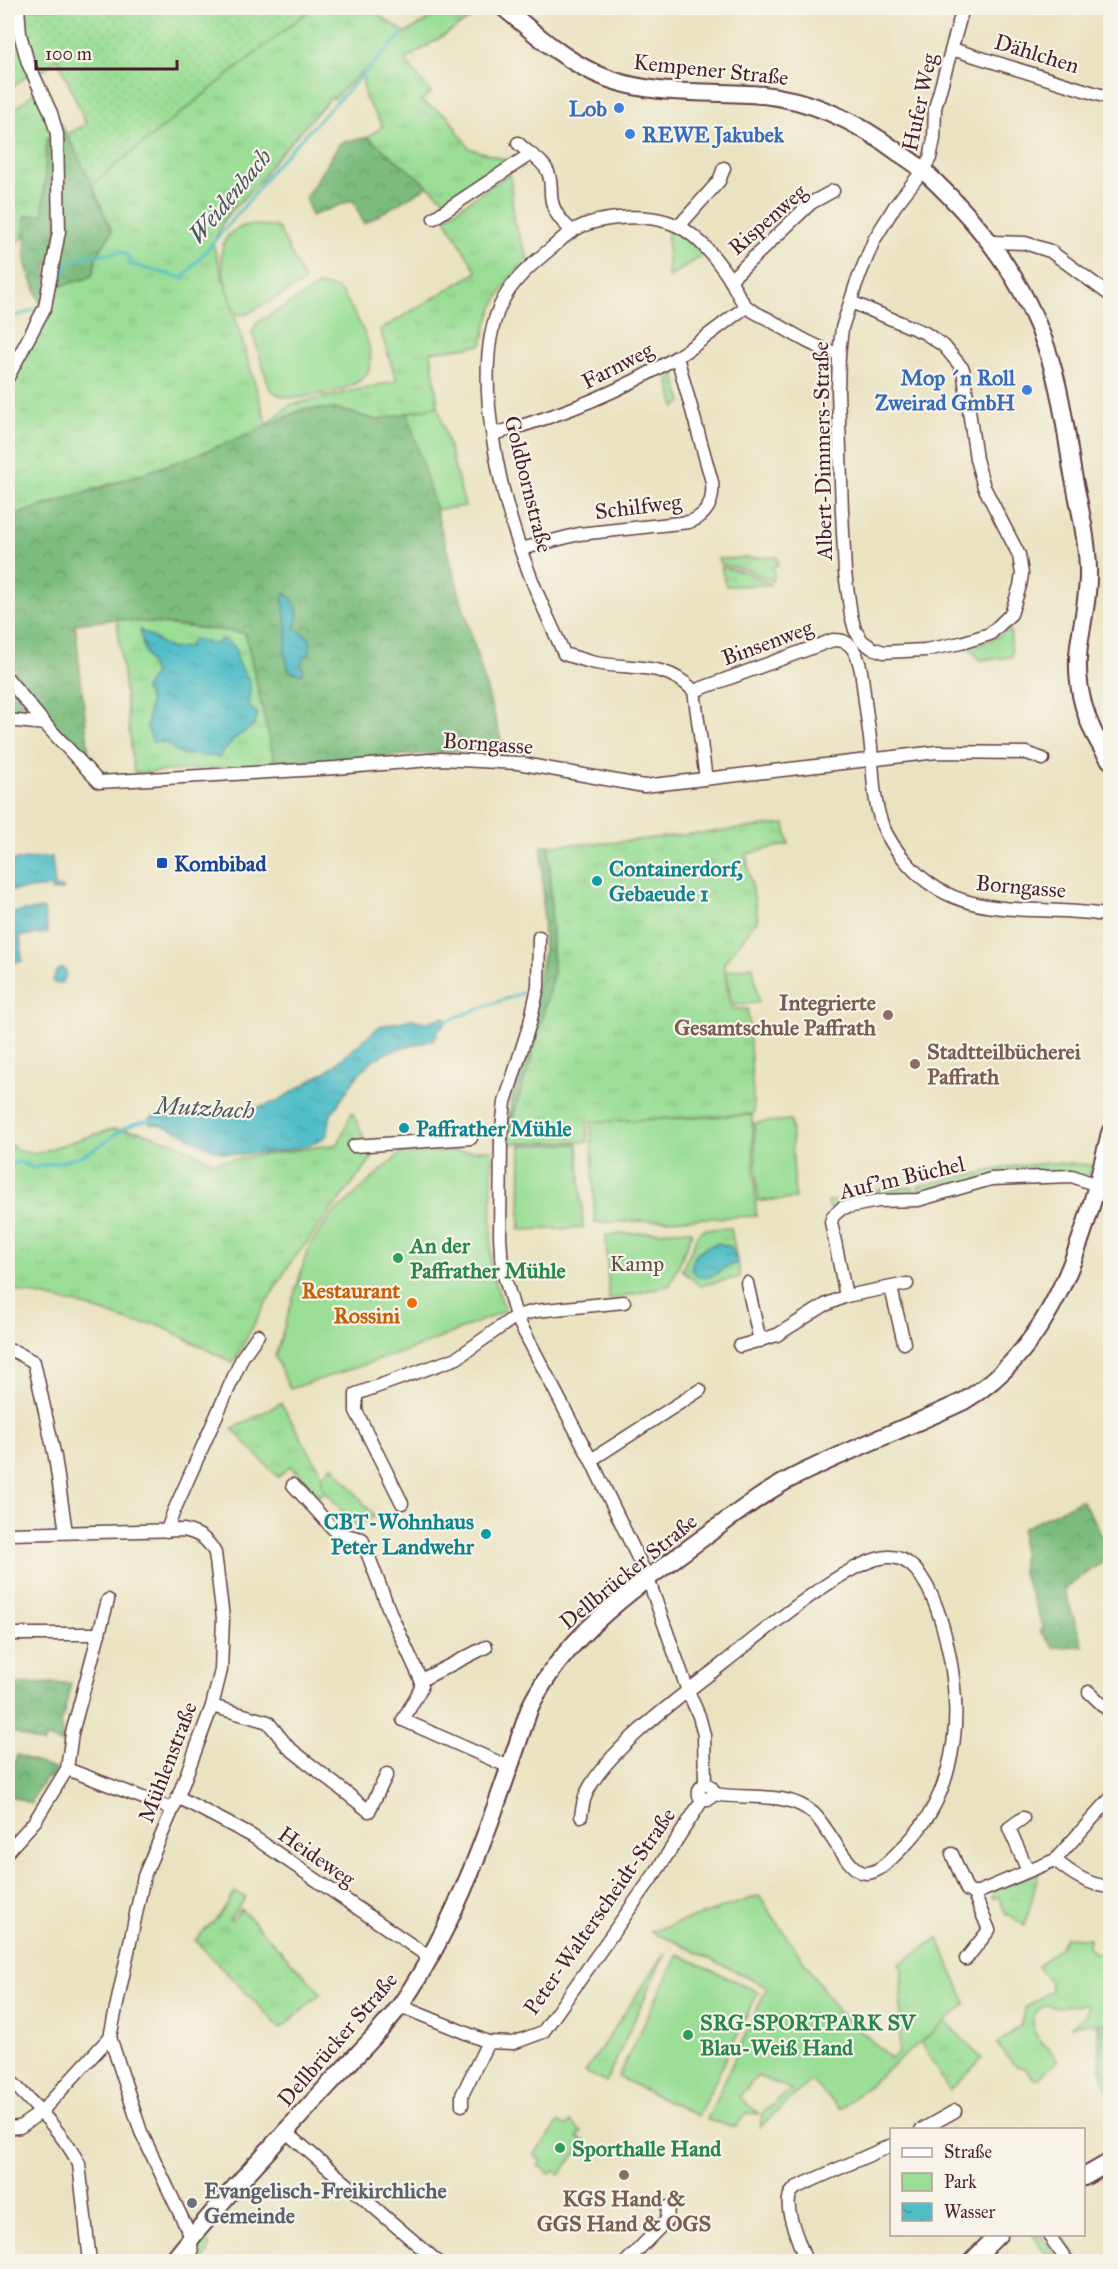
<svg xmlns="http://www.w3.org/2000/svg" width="1118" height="2269" viewBox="0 0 1118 2269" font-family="'IM FELL Great Primer',serif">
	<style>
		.grass { fill: url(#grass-tufts); stroke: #727e60; stroke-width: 1.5; fill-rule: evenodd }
		.forest { fill: url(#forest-crowns); stroke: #626e55; stroke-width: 1.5 }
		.park { fill: #9ade96; stroke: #727e60; stroke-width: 1.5 }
		.garden { fill: url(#garden-dots); stroke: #727e60; stroke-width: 1.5 }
		.water { fill: url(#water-ripples); stroke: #4d6e79; stroke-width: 1.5 }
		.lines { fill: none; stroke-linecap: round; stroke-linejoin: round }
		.stream { stroke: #50bec7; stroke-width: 3 }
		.minor-casing { stroke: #623c42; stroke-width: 15 }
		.major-casing { stroke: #623c42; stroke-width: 20 }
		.minor { stroke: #fff; stroke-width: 12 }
		.major { stroke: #fff; stroke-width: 16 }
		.shop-dot { fill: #3f7fe0; stroke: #f7f3e8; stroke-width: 2 }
		.transit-dot { fill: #1a4fb4; stroke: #f7f3e8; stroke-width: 2 }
		.culture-dot { fill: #0f9aa8; stroke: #f7f3e8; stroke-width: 2 }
		.education-dot { fill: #8d6e63; stroke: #f7f3e8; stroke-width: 2 }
		.leisure-dot { fill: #2e9e5b; stroke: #f7f3e8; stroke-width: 2 }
		.food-dot { fill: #e8710a; stroke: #f7f3e8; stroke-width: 2 }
		.worship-dot { fill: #6b7280; stroke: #f7f3e8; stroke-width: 2 }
		.labels { text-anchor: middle; stroke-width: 4.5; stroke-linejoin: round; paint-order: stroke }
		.street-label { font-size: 22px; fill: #4a1f2b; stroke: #f7f3e8 }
		.shop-label { font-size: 22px; font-weight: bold; fill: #366cbe; stroke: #f7f3e8; text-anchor: end }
		.transit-label { font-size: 22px; font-weight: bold; fill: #164399; stroke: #f7f3e8; text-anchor: start }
		.culture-label { font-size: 22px; font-weight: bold; fill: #0d838f; stroke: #f7f3e8; text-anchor: start }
		.education-label { font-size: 22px; font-weight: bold; fill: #785e54; stroke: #f7f3e8; text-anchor: end }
		.leisure-label { font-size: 22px; font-weight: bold; fill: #27864d; stroke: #f7f3e8; text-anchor: start }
		.park-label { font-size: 22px; fill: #5e4f46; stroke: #f7f3e8 }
		.food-label { font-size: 22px; font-weight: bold; fill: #c56008; stroke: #f7f3e8; text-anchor: end }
		.worship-label { font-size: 22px; font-weight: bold; fill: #5b616d; stroke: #f7f3e8; text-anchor: start }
		.water-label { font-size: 24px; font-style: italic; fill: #4c5762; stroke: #f7f3e8 }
	</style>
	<defs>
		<pattern id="grass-tufts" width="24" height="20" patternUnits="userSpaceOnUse" patternTransform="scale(1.5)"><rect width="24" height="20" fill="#9ade96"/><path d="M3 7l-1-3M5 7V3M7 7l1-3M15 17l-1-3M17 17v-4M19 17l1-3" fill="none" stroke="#86be81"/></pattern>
		<pattern id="forest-crowns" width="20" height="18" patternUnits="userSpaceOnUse" patternTransform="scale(1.5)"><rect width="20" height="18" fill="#7bbd7f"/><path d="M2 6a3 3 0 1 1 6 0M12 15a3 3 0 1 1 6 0" fill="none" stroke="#679968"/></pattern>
		<pattern id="garden-dots" width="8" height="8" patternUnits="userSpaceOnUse" patternTransform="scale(1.5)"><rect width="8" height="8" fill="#9ade96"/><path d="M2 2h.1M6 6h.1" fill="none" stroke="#86be81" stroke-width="1.8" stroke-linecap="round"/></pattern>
		<pattern id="water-ripples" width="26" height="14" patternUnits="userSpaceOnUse" patternTransform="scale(1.5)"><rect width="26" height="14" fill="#50bec7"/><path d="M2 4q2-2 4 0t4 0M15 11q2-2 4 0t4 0" fill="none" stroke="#449aa2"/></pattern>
	</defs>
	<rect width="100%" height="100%" fill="#f7f3e8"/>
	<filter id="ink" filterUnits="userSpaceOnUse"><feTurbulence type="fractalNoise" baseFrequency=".0167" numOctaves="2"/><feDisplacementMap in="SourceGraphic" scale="12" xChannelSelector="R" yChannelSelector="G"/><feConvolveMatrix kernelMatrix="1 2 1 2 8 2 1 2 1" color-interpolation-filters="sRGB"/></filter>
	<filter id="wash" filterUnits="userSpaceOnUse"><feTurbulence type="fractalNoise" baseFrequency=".008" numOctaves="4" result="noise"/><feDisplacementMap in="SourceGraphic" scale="24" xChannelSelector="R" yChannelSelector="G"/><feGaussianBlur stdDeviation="1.35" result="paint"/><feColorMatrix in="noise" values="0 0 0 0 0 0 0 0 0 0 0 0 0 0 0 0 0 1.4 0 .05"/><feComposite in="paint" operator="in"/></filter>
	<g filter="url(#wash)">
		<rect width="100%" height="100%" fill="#eae3c1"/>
		<g class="grass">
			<path d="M8,8H14L29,74L8,91Z"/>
			<path d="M312,8H368L406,33L447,8H487L496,15L486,11L479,13L405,60L431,93L420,101L447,115L469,148L509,161L445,200L368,137L383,126L365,98L362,72L333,99L331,97L271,164L260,181L225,218L213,244L267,424L290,405L397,381L380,330L477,272L445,219L446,217L510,173L514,223L528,258C503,284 488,309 482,345L431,352L438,406L377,420L337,409H303L235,441L174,463L12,516L8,508V393L24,354L45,320L54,288L88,278L93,274L96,257L112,232L92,184Z"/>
			<path d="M37,90L54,135L47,138L43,216H25L24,237L8,248V115Z"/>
			<path d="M674,373L682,402L675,408L668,378Z"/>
			<path d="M777,557L778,565L773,566L774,576L772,581L746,569L720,564L718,559Z"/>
			<path d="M721,567L746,572L771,585L726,586Z"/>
			<path d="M117,619L245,633L275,764L134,773ZM141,631L171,650L188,647L194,639L215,644L238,664L250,681L249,707L254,725L234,739L219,757L167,743L147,728L150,702L145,689L154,673L144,649Z"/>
			<path d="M785,824L789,844L746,854L758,919L724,963L730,1009H748L754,1114L587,1122L588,1142L508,1143L511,1122L533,1053L553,975L549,845L608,843Z"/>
			<path d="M352,1112L373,1157L289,1265L260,1313L233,1363L157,1324L134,1323L82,1305L8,1289V1143L17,1149L34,1154L112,1129L138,1131L177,1144L214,1162L338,1144Z"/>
			<path d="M1048,1163L1092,1165L1090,1174L1084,1176L1069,1172L919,1196L918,1186L1008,1167Z"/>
			<path d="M913,1187L915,1196L871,1199L829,1208L828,1202L865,1195L881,1189Z"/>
			<path d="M731,1228L737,1261L730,1246C710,1243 693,1247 692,1270L698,1277C716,1281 722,1263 738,1264L740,1277L700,1286L682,1270L699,1232L706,1229Z"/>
			<path d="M281,1403L322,1474L333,1487L314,1499L297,1470L295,1472L290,1466L278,1477L232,1429Z"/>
			<path d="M1039,1872L1025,1926L1008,1914L1006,1915L999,1897L992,1899L993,1891Z"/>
			<path d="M235,1892L246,1898L229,1919L232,1920L241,1909L321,1993L281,2029L195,1940L220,1915Z"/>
			<path d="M665,1953L606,2082L585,2072Z"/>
			<path d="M945,2021L982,2059L949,2091L921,2042Z"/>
			<path d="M1033,2235H1040L1061,2261H1051Z"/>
			<path d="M1055,2235H1062L1080,2261H1076Z"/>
			<path d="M205,2238L210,2248L204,2260H200L199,2246Z"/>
		</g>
		<g class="forest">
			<path d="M56,117C79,152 95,192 112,232L96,257L93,274L88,278L54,288Z"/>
			<path d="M54,135L56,229L50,263H47L46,293L41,305L26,265L25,216L43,215L47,138Z"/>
			<path d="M368,137L428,186L364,224L353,200L311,216L306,197L340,143Z"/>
			<path d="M303,409H337L377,420L408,413L506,757L464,751L275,764L245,633L117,619L75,624L90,764L43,713L8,663V508L12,516C111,485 210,455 303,409Z"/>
			<path d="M8,682L31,712L8,710Z"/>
			<path d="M549,845L553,975L533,1053L511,1122L508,1143V1118L544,952L542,846Z"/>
			<path d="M1081,1500L1096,1523L1110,1557L1064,1589L1083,1646L1053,1647L1040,1631L1044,1628L1022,1572V1529Z"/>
			<path d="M71,1683L61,1725L63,1744L46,1737L43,1744L8,1730V1684Z"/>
			<path d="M17,1755L56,1770L52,1777L45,1779L31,1801L32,1804L8,1795V1779Z"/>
			<path d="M1092,1954L1110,1956V2090L1108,2091L1101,2074Z"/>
		</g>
		<g class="park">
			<path d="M248,225L274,226L279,229L304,280L303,283L245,315L237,314L234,310C226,281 204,235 248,225Z"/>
			<path d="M668,228L685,237L703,255L668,278Z"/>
			<path d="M318,286C326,286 334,286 340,291C348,298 353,313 359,322C385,372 367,386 317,395C300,398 284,402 270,389L252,332L257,323Z"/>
			<path d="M438,406L465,506L436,510L408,413Z"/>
			<path d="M1010,627L1012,657L980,660L970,649L997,637Z"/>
			<path d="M753,966L759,1002L732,1006L726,971Z"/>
			<path d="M752,1115L756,1216L595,1223L591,1122Z"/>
			<path d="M791,1120L795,1199L758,1201L754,1123Z"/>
			<path d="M578,1144L583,1228L520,1230L521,1145Z"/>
			<path d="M492,1150L491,1270L505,1311L418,1347L290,1389L275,1357L309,1246L332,1215L401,1153Z"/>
			<path d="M690,1230L692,1233L670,1285L609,1300L606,1235Z"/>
			<path d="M333,1465L375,1517L354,1525L323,1488L321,1478Z"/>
			<path d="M759,1896L838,2011L891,2058L899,2053L902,1969L899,1964L938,1938L966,2004L840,2109L811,2080L760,2127L762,2114L791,2089L757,2076L739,2097L759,2114L746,2113L736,2127L707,2120L767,1987L674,1941L650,1932Z"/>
			<path d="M1065,1937L1089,1938L1088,1946L1094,1953L1110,1954V2022L1071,2026L1085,2016L1088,2005L1084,2004L1059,2007L1046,2005L1039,2009L1033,2017L1034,2033L1058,2060L1038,2078L1034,2079L1025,2068L1015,2066L997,2044L1020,2026L1025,2008L1051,1990C1052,1980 1043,1974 1037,1967C1048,1953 1058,1956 1065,1937Z"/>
			<path d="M678,1954L758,1992L698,2116L618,2077Z"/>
			<path d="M559,2122L566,2127L570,2122L582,2132L578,2137L585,2142L560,2175L554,2170L550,2174L538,2165L541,2160L534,2155Z"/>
		</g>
		<path class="garden" d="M26,8H312L92,184L67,134L86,124L58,59L36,75L26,50Z"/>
		<g class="water">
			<path d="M284,592C297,600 300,615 295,628C309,638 313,636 309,655L304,656L301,665L304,670L302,674L289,671L284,650C293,633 280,609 284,592Z"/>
			<path d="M140,630L171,649L188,647L194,639L215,644L222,639L235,647L238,664L250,681L249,707L258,714L254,725L234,739L219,757L180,754L167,743L153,742L147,728L150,702L145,689L154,673L144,649Z"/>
			<path d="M52,857L55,888L63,887V890L52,891L50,887L8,891V861Z"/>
			<path d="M44,909L48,933L20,936L22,961L8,963V913Z"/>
			<path d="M62,968L66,971V976L61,983L56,984L53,981L56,972Z"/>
			<path d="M445,1017L447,1021L438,1030L437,1035L433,1040C414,1046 388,1049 372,1061C356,1073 345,1096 333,1111C327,1118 332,1131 325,1137C308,1150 261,1154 240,1154C204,1156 183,1124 150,1124L149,1118L175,1110H190L213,1115L237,1114L276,1102L330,1069L380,1026L412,1019L427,1022Z"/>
			<path d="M719,1243L731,1247L738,1264C722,1263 716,1281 698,1277L692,1270C691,1254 705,1245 719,1243Z"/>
		</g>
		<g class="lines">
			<g class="stream">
				<path d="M56,275L68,270L67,263L86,256L122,252L129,257V264L183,278L251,198L274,167L403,33"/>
				<path d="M8,319L36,309"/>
				<path d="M446,1021L522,993"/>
				<path d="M8,1160L10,1165L20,1162L32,1168C52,1163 78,1160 96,1148C115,1136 126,1122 150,1121"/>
			</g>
		</g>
	</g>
	<g filter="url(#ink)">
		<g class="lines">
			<g class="minor-casing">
				<g id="minor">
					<path d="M952,49L1110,98"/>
					<path d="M518,143C527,153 543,160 548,172C551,179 551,188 551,195C552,211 561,221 572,231"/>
					<path d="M434,218L529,155"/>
					<path d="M679,226L719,181L724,168"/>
					<path d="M992,242L1025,243L1050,251L1110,295"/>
					<path d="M730,280L811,203L833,191"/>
					<path d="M851,302L925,333L944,346L963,369L976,459L984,487L1019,555L1022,574L1020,586L1011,614L990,634L961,643L925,650L884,652L872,648L862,641L855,630L851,615L845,573L842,511L838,390L839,354L842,328L856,284L874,240L895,206L923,170L930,158L934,139L935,108L963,8"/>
					<path d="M8,377L45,307L59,231L57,134L51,113L28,63L20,34L18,8"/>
					<path d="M493,434C557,417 618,393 675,358C700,343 723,323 746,307"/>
					<path d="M521,549L579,534L689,522C707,516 714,501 712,482L677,357"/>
					<path d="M8,679L45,724L99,782L336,768L441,759L518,763L644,786L937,752L1027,753L1043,759"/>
					<path d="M694,691L833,640C841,640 848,641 853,649C861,661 862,678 864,693C866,711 869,729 871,747C873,771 873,800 882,824C888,840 898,853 909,865C963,926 1040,902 1110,916"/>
					<path d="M8,720L45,724"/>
					<path d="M706,779L694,691C665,661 633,670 596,663C585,661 575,657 564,654C553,628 540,602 530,575C503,507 469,375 500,306C511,281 533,263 554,246C559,241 565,236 571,232C594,216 642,214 668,222C695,230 715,257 730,279C735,288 739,299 746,306C752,312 763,316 770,320C792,333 813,347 839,354"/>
					<path d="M539,937L538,987L530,1023L505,1102L501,1137L500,1236L502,1268L516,1316L591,1460L648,1579L688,1691L699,1716L704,1735L705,1784C699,1787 698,1790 699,1796L708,1800L714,1794C713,1788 711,1786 705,1784"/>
					<path d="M354,1146L471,1138"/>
					<path d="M747,1283L760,1341"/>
					<path d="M907,1284L846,1296L831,1222L833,1216L842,1208L878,1201L918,1200L991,1179L1072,1176L1110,1190"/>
					<path d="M891,1288L904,1343"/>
					<path d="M740,1346L777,1335L825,1305L846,1296"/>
					<path d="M8,1350L16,1352L34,1362L55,1457L66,1532"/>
					<path d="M591,1460L700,1390"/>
					<path d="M293,1485L337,1533L362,1539L391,1615L421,1680V1688L403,1720L509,1767"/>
					<path d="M402,1503L356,1411V1394L457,1358L516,1316L536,1311L624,1302"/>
					<path d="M167,1531L173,1513L243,1356L258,1335"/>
					<path d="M8,1534L184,1530C199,1534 207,1538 215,1553L223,1618L221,1670L212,1706L178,1797L144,1876L110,2037L141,2132L191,2237L192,2262"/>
					<path d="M8,1634H99"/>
					<path d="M421,1680L486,1647"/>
					<path d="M1089,1692L1110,1712"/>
					<path d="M212,1706L268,1722L288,1747L369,1811L387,1774"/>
					<path d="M67,1769L172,1809"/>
					<path d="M178,1797L252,1836L429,1957"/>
					<path d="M581,1816C582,1810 583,1802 585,1797C602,1752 687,1692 725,1662C760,1635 847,1559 888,1557C933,1554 951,1653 954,1687C957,1714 955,1743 948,1769C940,1801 922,1830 898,1852C890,1860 879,1873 866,1873C848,1873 828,1826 813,1813C786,1790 746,1800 714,1794"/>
					<path d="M1023,1818L1009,1828L1028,1871"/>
					<path d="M8,1851L35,1821L67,1769L72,1733L108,1600"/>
					<path d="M952,1854L967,1890L974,1894L989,1930L966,1959"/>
					<path d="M1055,1860C1072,1874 1088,1885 1110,1887"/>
					<path d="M974,1894L1055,1860L1110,1799"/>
					<path d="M400,2006L488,2042L513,2043L543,2032L658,1869L703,1799"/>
					<path d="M8,2078C33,2104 62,2131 79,2164L90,2262"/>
					<path d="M462,2105V2095L488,2042"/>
					<path d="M8,2128L20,2127L41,2112L110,2037"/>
					<path d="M921,2130L955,2111"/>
					<path d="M286,2132L438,2262"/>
					<path d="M1048,2234L1068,2262"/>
					<path d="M626,2262L667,2220L668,2207"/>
					<path d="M806,2262C801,2246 786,2215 789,2199C789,2194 793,2190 797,2187L892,2145"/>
				</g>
			</g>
			<g class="major-casing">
				<g id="major">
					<path d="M504,8C537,35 568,64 609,79C659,97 712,90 763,95C814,100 859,123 899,153C908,159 918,165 926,173C989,232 1033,292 1055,376C1063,406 1067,438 1072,469C1078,501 1087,535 1088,568C1089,594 1083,619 1079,645C1074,687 1086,727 1110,760"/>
					<path d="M1084,2177L1110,2162"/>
					<path d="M172,2262C223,2197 280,2138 335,2078C357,2054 383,2030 402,2003C462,1915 496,1807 530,1707C566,1634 636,1587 700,1540C729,1519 758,1496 790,1479C847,1450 907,1428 964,1401C1058,1345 1086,1232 1110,1133"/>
					<path d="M971,2262L999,2234"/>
				</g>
			</g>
			<use href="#minor" class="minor"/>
			<use href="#major" class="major"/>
		</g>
	</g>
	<g class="shop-dot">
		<circle cx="619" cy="108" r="6"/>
		<circle cx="630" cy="134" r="6"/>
		<circle cx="1027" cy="390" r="6"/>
	</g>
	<rect class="transit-dot" x="156" y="857" width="12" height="12" rx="3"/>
	<g class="culture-dot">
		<circle cx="597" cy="881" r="6"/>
		<circle cx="404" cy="1128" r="6"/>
		<circle cx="486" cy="1534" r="6"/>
	</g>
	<g class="education-dot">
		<circle cx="888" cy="1015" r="6"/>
		<circle cx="915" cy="1064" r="6"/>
		<circle cx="624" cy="2175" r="6"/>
	</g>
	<g class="leisure-dot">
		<circle cx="398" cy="1258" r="6"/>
		<circle cx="688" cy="2035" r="6"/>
		<circle cx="560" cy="2148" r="6"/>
	</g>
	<circle class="food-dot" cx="412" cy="1303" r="6"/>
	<circle class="worship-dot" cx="192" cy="2203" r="6"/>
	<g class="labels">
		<g class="street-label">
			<text transform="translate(1037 53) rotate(17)" y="8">Dählchen</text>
			<text transform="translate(711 69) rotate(6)" y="8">Kempener Straße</text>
			<text transform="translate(919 102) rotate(-78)" y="8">Hufer Weg</text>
			<text transform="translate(767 219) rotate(-41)" y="8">Rispenweg</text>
			<text transform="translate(617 365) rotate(-27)" y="8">Farnweg</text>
			<text transform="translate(822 451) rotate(-91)" y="8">Albert-Dimmers-Straße</text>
			<text transform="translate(529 484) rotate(76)" y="8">Goldbornstraße</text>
			<text transform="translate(638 506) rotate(-7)" y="8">Schilfweg</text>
			<text transform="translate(767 642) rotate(-20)" y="8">Binsenweg</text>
			<text transform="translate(488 743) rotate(4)" y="8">Borngasse</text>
			<text transform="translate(1021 886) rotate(5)" y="8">Borngasse</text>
			<text transform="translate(902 1177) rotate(-13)" y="8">Auf'm Büchel</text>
			<text transform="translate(628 1571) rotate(-39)" y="8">Dellbrücker Straße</text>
			<text transform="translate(167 1762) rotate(-69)" y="8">Mühlenstraße</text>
			<text transform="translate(317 1856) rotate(35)" y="8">Heideweg</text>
			<text transform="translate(599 1911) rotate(-55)" y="8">Peter-Walterscheidt-Straße</text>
			<text transform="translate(337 2039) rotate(-49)" y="8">Dellbrücker Straße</text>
		</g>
		<g class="shop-label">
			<text x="607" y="116">Lob</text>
			<text x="642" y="142" text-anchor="start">REWE Jakubek</text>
			<text x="1015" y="385">Mop ´n Roll<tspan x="1015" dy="25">Zweirad GmbH</tspan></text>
		</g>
		<g class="transit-label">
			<text x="174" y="871">Kombibad</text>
		</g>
		<g class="culture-label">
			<text x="609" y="876">Containerdorf,<tspan x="609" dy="25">Gebaeude 1</tspan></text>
			<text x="416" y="1136">Paffrather Mühle</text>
			<text x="474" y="1529" text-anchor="end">CBT-Wohnhaus<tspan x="474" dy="25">Peter Landwehr</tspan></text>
		</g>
		<g class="education-label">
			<text x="876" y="1010">Integrierte<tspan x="876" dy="25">Gesamtschule Paffrath</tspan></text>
			<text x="927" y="1059" text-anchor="start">Stadtteilbücherei<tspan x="927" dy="25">Paffrath</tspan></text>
			<text x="624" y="2206" text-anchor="middle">KGS Hand &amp;<tspan x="624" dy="25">GGS Hand &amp; OGS</tspan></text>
		</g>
		<g class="leisure-label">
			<text x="410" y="1253">An der<tspan x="410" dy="25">Paffrather Mühle</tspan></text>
			<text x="700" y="2030">SRG-SPORTPARK SV<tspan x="700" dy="25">Blau-Weiß Hand</tspan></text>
			<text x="572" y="2156">Sporthalle Hand</text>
		</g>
		<g class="park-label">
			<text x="637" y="1271">Kamp</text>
		</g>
		<g class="food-label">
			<text x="400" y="1298">Restaurant<tspan x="400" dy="25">Rossini</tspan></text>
		</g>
		<g class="worship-label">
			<text x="204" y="2198">Evangelisch-Freikirchliche<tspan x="204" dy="25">Gemeinde</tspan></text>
		</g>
		<g class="water-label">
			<text transform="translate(230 196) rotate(-50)" y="8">Weidenbach</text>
			<text transform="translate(205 1108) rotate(3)" y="8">Mutzbach</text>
		</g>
	</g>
	<rect width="1118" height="2269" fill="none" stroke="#f7f3e8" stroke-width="30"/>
	<rect x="890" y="2128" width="195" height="108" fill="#f7f3e8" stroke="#b29e9c" stroke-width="1.5"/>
	<rect x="902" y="2148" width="30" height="9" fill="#ffffff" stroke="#b29e9c" stroke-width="1.5"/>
	<text x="944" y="2158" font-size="18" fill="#4a1f2b">Straße</text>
	<rect x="902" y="2173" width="30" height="18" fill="#9ade96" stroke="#b29e9c" stroke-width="1.5"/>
	<text x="944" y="2188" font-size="18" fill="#4a1f2b">Park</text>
	<rect x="902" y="2203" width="30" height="18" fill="url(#water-ripples)" stroke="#b29e9c" stroke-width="1.5"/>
	<text x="944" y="2218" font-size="18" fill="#4a1f2b">Wasser</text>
	<path d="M36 60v9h141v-9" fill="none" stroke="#4a1f2b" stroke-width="3"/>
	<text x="45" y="60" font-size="18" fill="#4a1f2b" stroke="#f7f3e8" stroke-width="4.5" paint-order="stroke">100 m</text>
</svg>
